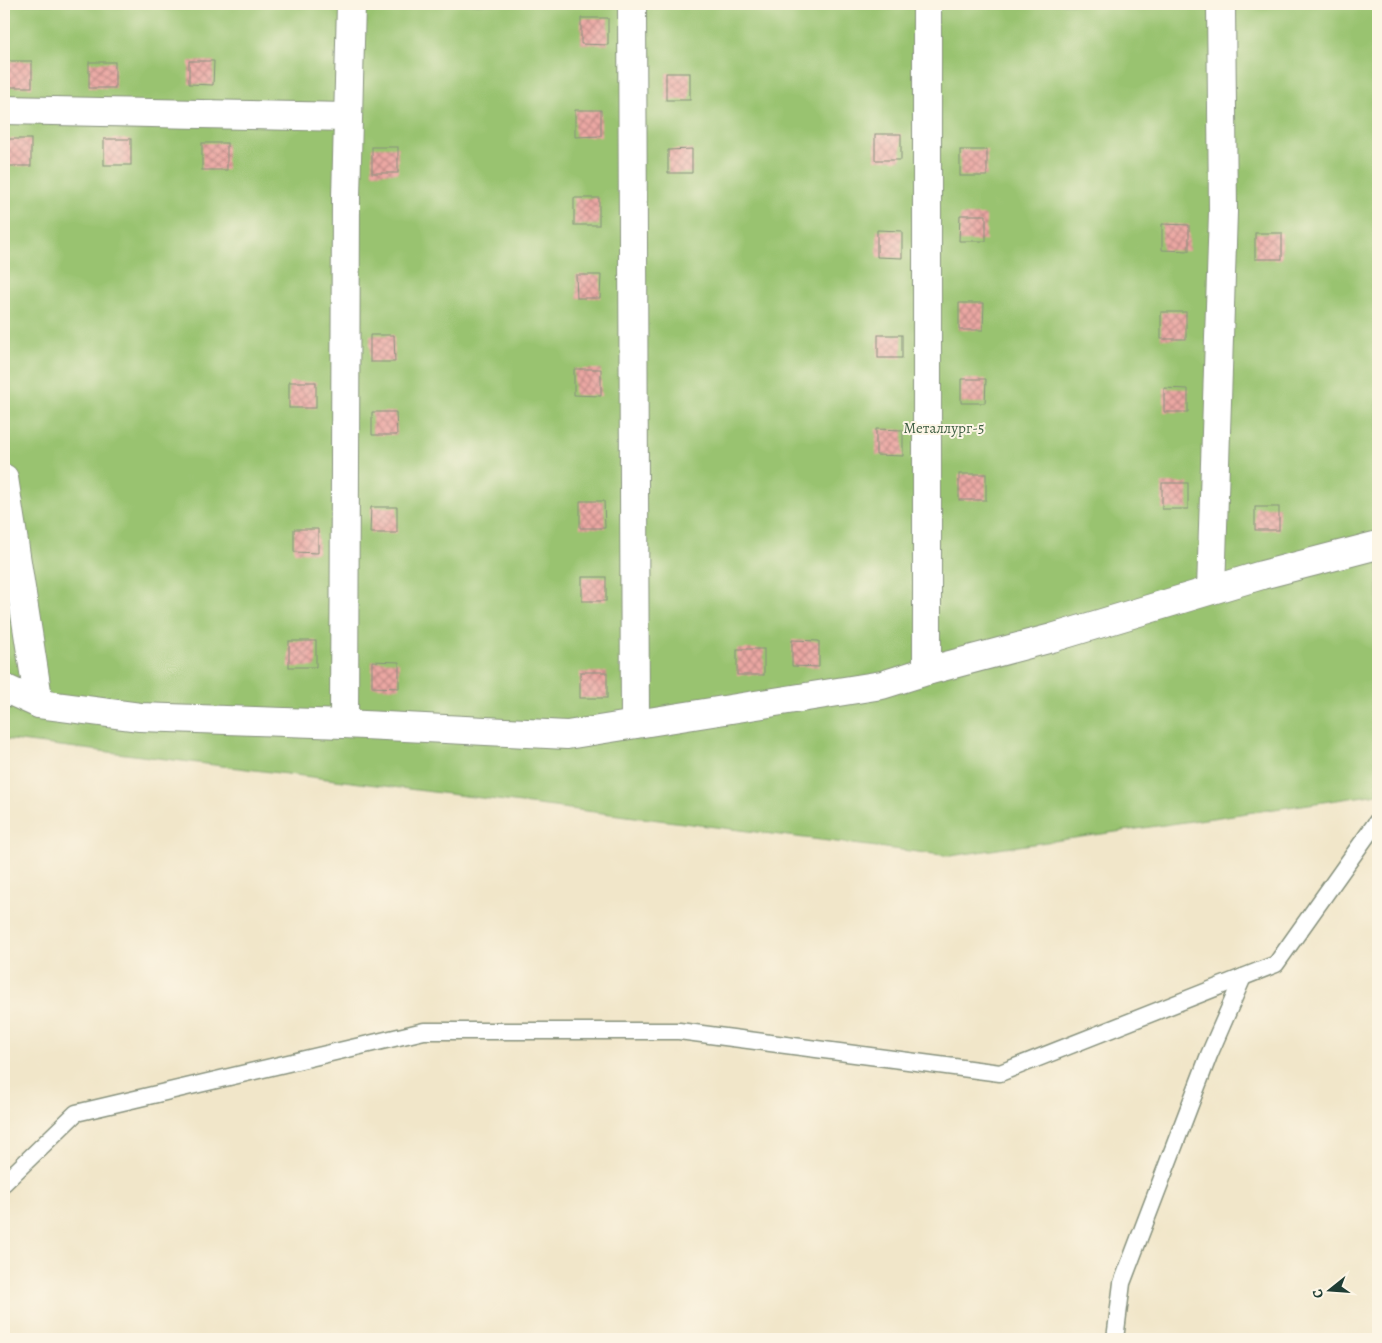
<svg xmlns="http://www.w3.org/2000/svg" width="1382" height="1343" viewBox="0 0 1382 1343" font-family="Alegreya,serif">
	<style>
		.green { fill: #99c370; stroke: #5c8052 }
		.building { fill: url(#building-cross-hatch) }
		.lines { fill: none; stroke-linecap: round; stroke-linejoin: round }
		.lane-casing { stroke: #88927e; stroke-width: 19 }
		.street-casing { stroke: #88927e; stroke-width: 30 }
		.lane { stroke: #fff; stroke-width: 16 }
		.street { stroke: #fff; stroke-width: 28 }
		.labels { text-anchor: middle; stroke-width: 4; stroke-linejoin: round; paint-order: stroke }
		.park-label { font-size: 15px; fill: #3e5e43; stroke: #fcf5e5 }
	</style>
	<defs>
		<pattern id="building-cross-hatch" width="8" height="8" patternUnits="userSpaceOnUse" patternTransform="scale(1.25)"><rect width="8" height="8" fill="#eba7a3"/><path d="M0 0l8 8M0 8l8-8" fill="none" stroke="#be8986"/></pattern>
	</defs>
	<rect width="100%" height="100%" fill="#fcf5e5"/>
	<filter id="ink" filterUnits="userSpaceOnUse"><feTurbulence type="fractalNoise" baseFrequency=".02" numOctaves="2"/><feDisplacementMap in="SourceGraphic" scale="10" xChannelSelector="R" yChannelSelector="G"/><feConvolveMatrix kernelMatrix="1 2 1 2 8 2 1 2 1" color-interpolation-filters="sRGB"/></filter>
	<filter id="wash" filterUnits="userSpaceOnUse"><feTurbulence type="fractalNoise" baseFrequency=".0096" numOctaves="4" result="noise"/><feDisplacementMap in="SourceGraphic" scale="20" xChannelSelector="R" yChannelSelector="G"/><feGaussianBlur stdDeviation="1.12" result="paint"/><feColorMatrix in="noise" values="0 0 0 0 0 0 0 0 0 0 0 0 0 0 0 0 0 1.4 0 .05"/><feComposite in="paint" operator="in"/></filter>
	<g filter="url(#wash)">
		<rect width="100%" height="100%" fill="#f1e6c9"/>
		<path class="green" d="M4,4H1378V794L950,856L4,739Z"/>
		<g id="blocks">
			<g class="building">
				<path d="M581,18H608V45L581,44Z"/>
				<rect x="5" y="61" width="27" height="26"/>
				<path d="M189,61H214L213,85L189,84Z"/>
				<rect x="89" y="62" width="26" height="26"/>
				<rect x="666" y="73" width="24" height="27"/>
				<path d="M575,110H601V136L575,137Z"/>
				<rect x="875" y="134" width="26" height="26"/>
				<rect x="6" y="139" width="25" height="27"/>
				<rect x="104" y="139" width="27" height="26"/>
				<rect x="202" y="143" width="25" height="27"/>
				<rect x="372" y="147" width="26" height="26"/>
				<path d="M692,149V173H668V150Z"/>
				<rect x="960" y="150" width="27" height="26"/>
				<rect x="574" y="198" width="25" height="27"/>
				<path d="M960,215H986V241H959Z"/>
				<path d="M1162,224L1189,225V251L1162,250Z"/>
				<path d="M877,230L902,231V258L877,257Z"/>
				<rect x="1255" y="233" width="27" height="26"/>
				<path d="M576,275H601L600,298H577Z"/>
				<path d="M959,303H984L983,330H959Z"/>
				<rect x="1161" y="312" width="25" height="27"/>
				<path d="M370,335H394L395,362H370Z"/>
				<rect x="878" y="335" width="24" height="23"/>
				<path d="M574,369H601V396L574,395Z"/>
				<path d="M961,379H986L985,403H961Z"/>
				<rect x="289" y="382" width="27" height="26"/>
				<path d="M1164,388L1188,389V412H1164Z"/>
				<path d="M372,412H396L397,435H372Z"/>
				<path d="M876,429L903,430V456L876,455Z"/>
				<rect x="959" y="474" width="27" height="26"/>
				<rect x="1162" y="483" width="26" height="26"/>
				<path d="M580,501H604L605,528H580Z"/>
				<path d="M371,507H397V533H370Z"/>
				<rect x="1255" y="507" width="24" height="23"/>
				<path d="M294,529H318V553L294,552Z"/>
				<rect x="582" y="577" width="24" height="24"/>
				<path d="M792,640L819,641V667L792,666Z"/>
				<rect x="289" y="641" width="27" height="26"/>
				<rect x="737" y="649" width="27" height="26"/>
				<path d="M372,661L399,662V688L372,687Z"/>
				<rect x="580" y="672" width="27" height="26"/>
			</g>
		</g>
	</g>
	<g filter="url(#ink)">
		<use href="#blocks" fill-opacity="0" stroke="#88927e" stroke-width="1"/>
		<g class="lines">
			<g class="lane-casing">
				<g id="lane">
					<path d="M4,1183L76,1113L424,1031H679L1000,1073L1276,964L1378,820"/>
					<path d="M1115,1339L1122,1283L1209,1055L1243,977"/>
				</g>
			</g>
			<g class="street-casing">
				<g id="street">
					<path d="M351,4L346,197L344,724L567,735L882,685L927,671L1052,638L1262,575L1378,545"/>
					<path d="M632,4L635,724"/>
					<path d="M4,110L348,117"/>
					<path d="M4,478L39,704L140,717L344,724"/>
					<path d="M1211,590L1223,212L1221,4"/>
					<path d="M927,671V4"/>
					<path d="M4,688L39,704"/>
				</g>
			</g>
			<use href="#lane" class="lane"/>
			<use href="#street" class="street"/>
		</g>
	</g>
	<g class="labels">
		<g class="park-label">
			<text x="944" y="433">Металлург-5</text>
		</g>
	</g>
	<rect width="1382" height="1343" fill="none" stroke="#fcf5e5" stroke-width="20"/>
	<g transform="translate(1330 1290) rotate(253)" stroke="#fcf5e5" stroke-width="4" paint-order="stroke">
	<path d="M0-4L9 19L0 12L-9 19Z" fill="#1f3d34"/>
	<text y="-8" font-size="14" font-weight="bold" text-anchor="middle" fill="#1f3d34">С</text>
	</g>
</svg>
